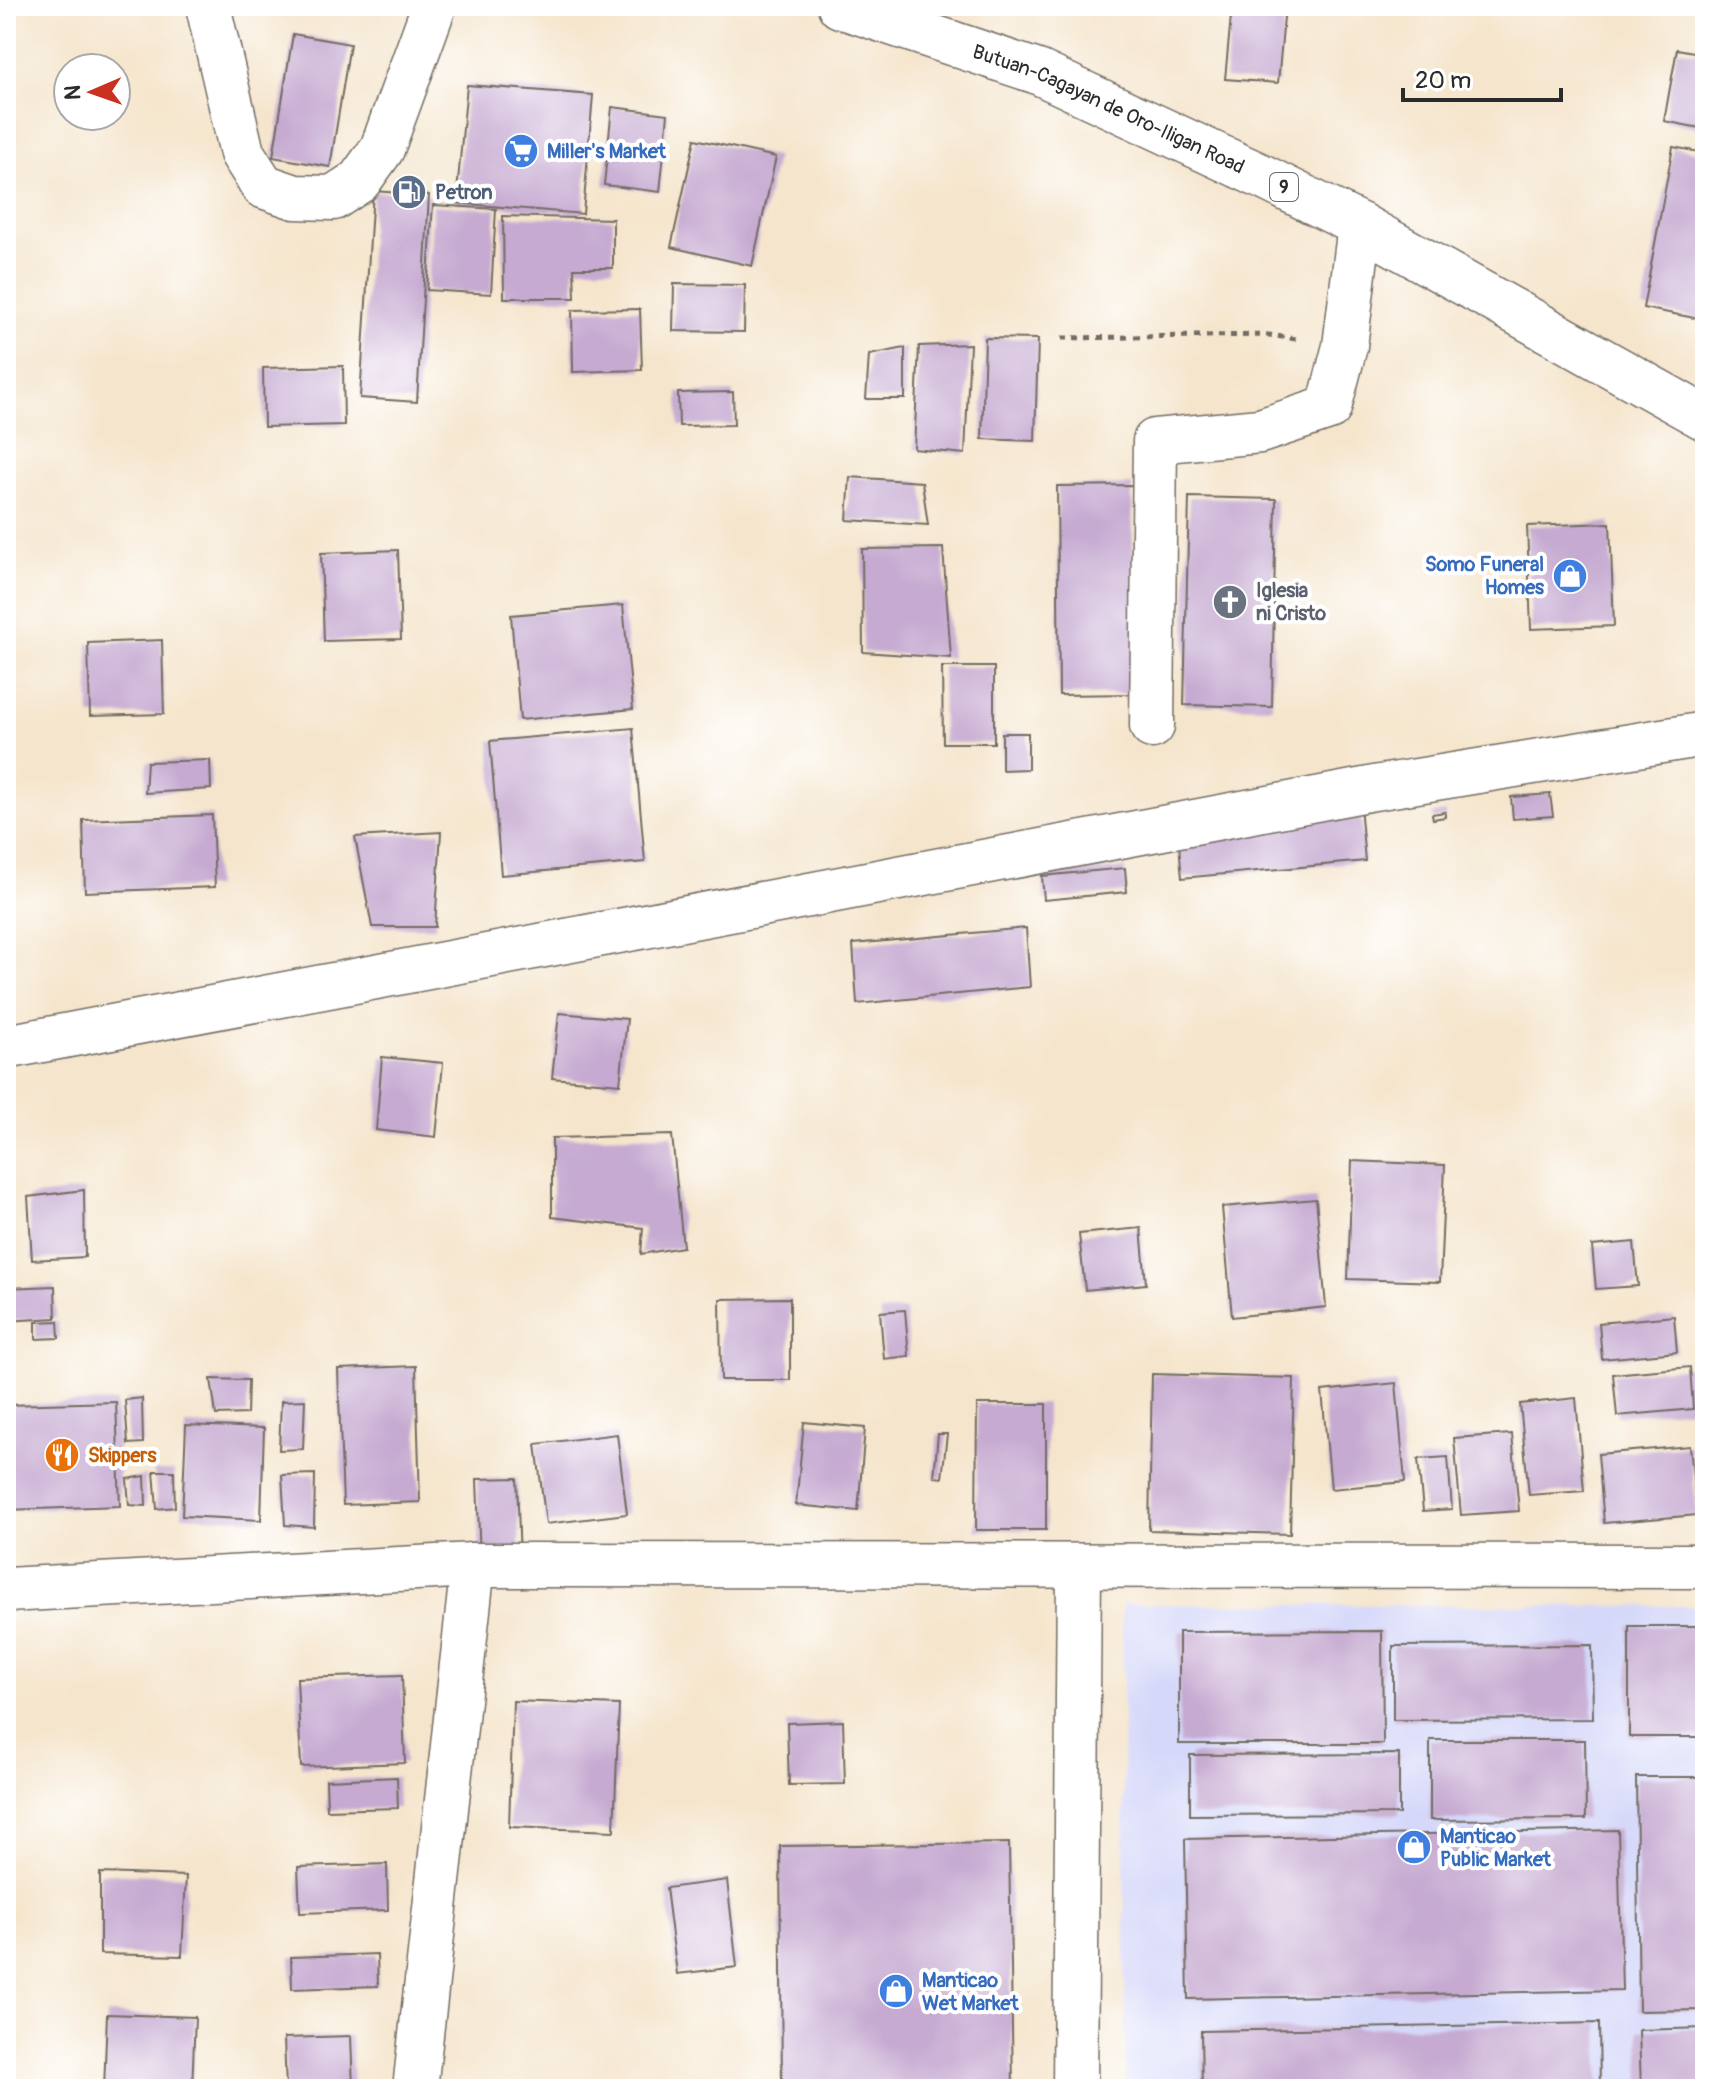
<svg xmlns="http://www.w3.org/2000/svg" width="1711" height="2095" viewBox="0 0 1711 2095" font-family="Pangolin,sans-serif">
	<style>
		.built { fill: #d5d8f9 }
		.building { fill: #c6aad1 }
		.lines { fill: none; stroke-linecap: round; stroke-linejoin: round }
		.minor-casing { stroke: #726c63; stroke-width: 47 }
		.highway-casing { stroke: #726c63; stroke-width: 47 }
		.path { stroke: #726c63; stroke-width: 5; stroke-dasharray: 6 6; stroke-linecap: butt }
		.minor { stroke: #fff; stroke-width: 44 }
		.highway { stroke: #fff; stroke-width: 44 }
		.labels { text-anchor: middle; stroke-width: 8; stroke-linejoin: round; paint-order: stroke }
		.shield { fill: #fff; stroke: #6b6b6b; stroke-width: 2 }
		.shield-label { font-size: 18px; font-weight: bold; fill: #2b2b2b }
		.street-label { font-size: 20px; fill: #2b2b2b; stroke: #fff }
		.shop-label { font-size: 20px; font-weight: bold; fill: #366cbe; stroke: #fff; text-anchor: start }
		.service-label { font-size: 20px; font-weight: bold; fill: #4e5e75; stroke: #fff; text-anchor: start }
		.worship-label { font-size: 20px; font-weight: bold; fill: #5b616d; stroke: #fff; text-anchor: start }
		.food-label { font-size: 20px; font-weight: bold; fill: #c56008; stroke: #fff; text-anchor: start }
	</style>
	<rect width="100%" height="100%" fill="#fff"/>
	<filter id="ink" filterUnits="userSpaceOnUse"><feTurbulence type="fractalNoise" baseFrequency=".0125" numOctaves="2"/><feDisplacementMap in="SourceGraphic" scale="16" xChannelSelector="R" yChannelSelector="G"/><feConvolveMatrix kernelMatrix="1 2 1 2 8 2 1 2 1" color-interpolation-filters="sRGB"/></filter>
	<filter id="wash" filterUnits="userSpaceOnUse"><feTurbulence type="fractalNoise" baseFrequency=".006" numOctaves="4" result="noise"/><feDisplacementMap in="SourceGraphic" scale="32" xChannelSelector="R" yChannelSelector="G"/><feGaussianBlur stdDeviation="1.8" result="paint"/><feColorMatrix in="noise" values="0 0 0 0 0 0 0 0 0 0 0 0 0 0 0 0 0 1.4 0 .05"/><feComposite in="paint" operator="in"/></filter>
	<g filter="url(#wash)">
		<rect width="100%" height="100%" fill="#f5e5cc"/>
		<path class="built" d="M1122,1604L1705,1606V2089H1126Z"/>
		<g id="blocks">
			<g class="building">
				<path d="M1232,6H1285L1278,83L1225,79Z"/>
				<path d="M293,34L350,44L330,167L273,157Z"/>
				<path d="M1677,49L1705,54V129L1664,121Z"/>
				<path d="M467,85L593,95L583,214L456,203Z"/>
				<path d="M612,107L668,114L660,192L604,185Z"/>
				<path d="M695,139L776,157L752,266L671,247Z"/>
				<path d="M1673,147L1705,153V320L1643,308Z"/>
				<path d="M373,191L429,195L417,402L360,398Z"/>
				<path d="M433,205L496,209L491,294L427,290Z"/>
				<path d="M503,216L613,219V268H574L575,298H504Z"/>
				<path d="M674,284L745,285L744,332L673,331Z"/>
				<path d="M640,309L642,370L573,372L572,310Z"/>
				<path d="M985,338L1038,339L1035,441L982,439Z"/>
				<path d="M970,344L965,454L914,449L919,346Z"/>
				<path d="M905,348V399H866L869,355Z"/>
				<path d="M343,366L344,425L264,427L263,368Z"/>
				<path d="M733,392L734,425L679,426L678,393Z"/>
				<path d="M850,477L922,482L928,525L847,520Z"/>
				<path d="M1132,485L1135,694L1059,695L1057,486Z"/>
				<path d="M1189,497L1276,499L1272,707L1184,705Z"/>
				<path d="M1610,523L1614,626L1531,629L1527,526Z"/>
				<path d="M943,548L951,658L863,652L862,549Z"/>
				<path d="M398,550L401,639L324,641L321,553Z"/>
				<path d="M623,605L633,709L520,720L511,615Z"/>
				<path d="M162,640L164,714L90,716L88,643Z"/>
				<path d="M942,667H994V743H943Z"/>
				<path d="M633,728L645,862L501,875L490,741Z"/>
				<path d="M1002,733H1028V769L1002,770Z"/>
				<path d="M210,760L211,789L145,793L147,762Z"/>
				<path d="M1550,794L1553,816L1513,819L1511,797Z"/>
				<path d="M1360,805L1365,861L1182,878L1177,822Z"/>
				<path d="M1445,812V817L1433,819L1432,814Z"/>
				<path d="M212,815L215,887L85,892L83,820Z"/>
				<path d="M441,832L435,927H372L355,837Z"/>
				<path d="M1125,868L1127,892L1044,900L1042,876Z"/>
				<path d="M1026,928L1030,987L857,1004L853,944Z"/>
				<path d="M559,1013L627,1019L620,1084L552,1078Z"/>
				<path d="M382,1057L443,1063L436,1137L376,1130Z"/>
				<path d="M672,1135L683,1247L641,1254L643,1228L552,1217V1138Z"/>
				<path d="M1352,1161L1445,1165L1440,1282L1348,1279Z"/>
				<path d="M84,1190L85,1257L32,1260L28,1197Z"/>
				<path d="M1316,1199L1326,1307L1232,1317L1222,1207Z"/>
				<path d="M6,1206H9L12,1285H6Z"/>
				<path d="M1141,1228L1146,1284L1085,1290L1079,1234Z"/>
				<path d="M1634,1242L1638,1286L1596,1289L1592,1246Z"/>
				<path d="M55,1286L56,1318L6,1321V1288Z"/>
				<path d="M790,1298V1380H721L720,1299Z"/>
				<path d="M905,1310L909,1356L884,1359L880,1312Z"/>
				<path d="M1674,1316L1677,1352L1602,1359L1599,1323Z"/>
				<path d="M58,1321L59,1338L36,1339V1322Z"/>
				<path d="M416,1366L420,1502L343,1505L338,1369Z"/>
				<path d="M1690,1367L1693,1409L1617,1416L1613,1374Z"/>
				<path d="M1152,1374L1294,1378L1290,1534L1149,1530Z"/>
				<path d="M211,1379L248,1380L247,1414L216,1415Z"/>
				<path d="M1396,1383L1405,1482L1331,1489L1322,1391Z"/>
				<path d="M142,1398L143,1443L128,1444L125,1400Z"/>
				<path d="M1576,1398L1584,1491L1529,1495L1520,1404Z"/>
				<path d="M305,1400L303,1449L279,1450L281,1401Z"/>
				<path d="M116,1402L120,1506L6,1510V1405Z"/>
				<path d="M977,1404H1046V1530H976Z"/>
				<path d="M1701,1419H1705V1444H1703Z"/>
				<path d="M804,1422L865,1428L858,1511L796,1505Z"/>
				<path d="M186,1425L264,1428L261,1520L182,1516Z"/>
				<path d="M617,1434L627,1514L546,1524L536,1444Z"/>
				<path d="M938,1434H947L942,1478L934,1477Z"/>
				<path d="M1512,1434L1519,1511L1461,1515L1454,1438Z"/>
				<path d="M1690,1446L1697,1515L1604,1523L1598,1454Z"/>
				<path d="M1448,1457L1452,1509L1423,1511L1418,1459Z"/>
				<path d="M154,1471H174L175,1507L157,1509Z"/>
				<path d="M315,1474L314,1527L285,1525L282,1475Z"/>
				<path d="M145,1476L146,1506L129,1505L127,1479Z"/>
				<path d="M517,1478L520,1560L480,1562L477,1479Z"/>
				<rect x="1629" y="1626" width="76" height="111"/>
				<path d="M1382,1631L1383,1744H1179V1632Z"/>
				<path d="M1592,1645L1593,1719L1393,1720V1646Z"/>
				<path d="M402,1675L405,1763L301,1767L297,1678Z"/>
				<path d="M513,1701L619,1705L614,1831L509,1827Z"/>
				<path d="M843,1721L845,1784L789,1785L787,1723Z"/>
				<path d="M1430,1740H1585L1586,1819L1430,1820Z"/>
				<path d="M1399,1754V1814L1190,1815V1755Z"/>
				<path d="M397,1777L398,1808L327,1810L326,1780Z"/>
				<path d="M1636,1777H1705V2010L1639,2011Z"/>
				<path d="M1618,1830L1622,1990L1188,1999L1185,1839Z"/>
				<path d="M1009,1843L1013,2089H782L780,1846Z"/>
				<path d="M387,1864L388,1910L300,1913L298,1867Z"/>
				<path d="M100,1873L186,1876L182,1956L100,1954Z"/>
				<path d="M727,1880L737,1967L677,1974L666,1888Z"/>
				<path d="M377,1954L378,1986L292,1989L291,1957Z"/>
				<path d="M107,2014L195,2017L192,2089H104Z"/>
				<path d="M1599,2023L1600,2089H1202L1201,2031Z"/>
				<path d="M1705,2028V2089H1641L1639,2030Z"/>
				<path d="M351,2036L353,2089H286L284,2038Z"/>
			</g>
		</g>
	</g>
	<g filter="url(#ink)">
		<use href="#blocks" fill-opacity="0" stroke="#726c63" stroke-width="2"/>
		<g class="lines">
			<g class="minor-casing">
				<g id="minor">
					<path d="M208,6L242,153L263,186L295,197L333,198L359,181L382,149L434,6"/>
					<path d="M1152,726L1155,441L1260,431L1329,408L1345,346L1360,225"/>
					<path d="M6,1047L1374,788L1705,734"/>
					<path d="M6,1590L473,1565L1705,1566"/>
					<path d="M415,2089L473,1565"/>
					<path d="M1075,2089L1079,1566"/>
				</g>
			</g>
			<g class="highway-casing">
				<g id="highway">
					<path id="s1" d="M840,6L1038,72L1261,176L1360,225L1705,418"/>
				</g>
			</g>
			<path class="path" d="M1062,338L1269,335L1296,339"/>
			<use href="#minor" class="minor"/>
			<use href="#highway" class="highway"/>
		</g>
	</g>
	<defs>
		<g id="supermarket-disc" transform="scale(1.8)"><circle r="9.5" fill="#3f7fe0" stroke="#fff"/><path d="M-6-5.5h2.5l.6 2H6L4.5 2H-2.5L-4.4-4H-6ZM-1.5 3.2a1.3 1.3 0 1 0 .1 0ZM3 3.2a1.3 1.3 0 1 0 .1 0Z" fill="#fff"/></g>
		<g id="fuel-disc" transform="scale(1.8)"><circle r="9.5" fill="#5c6f8a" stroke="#fff"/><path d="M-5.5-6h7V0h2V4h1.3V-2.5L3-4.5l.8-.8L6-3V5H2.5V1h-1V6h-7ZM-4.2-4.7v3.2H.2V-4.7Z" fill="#fff"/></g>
		<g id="shop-disc" transform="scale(1.8)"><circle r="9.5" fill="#3f7fe0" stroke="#fff"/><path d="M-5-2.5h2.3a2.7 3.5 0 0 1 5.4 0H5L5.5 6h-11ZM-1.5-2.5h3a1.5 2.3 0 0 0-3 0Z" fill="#fff"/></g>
		<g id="church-disc" transform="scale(1.8)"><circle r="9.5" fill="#6b7280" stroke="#fff"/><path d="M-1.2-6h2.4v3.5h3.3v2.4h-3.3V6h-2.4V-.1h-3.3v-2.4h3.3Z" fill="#fff"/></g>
		<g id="restaurant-disc" transform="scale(1.8)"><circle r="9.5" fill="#e8710a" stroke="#fff"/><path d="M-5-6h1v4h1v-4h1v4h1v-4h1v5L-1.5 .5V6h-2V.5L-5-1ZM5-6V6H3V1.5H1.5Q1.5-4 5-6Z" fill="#fff"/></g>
	</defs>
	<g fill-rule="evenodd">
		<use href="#supermarket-disc" x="521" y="151"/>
		<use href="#fuel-disc" x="409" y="192"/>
		<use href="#shop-disc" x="1570" y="576"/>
		<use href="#church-disc" x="1230" y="602"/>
		<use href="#restaurant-disc" x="62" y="1455"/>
		<use href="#shop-disc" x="1414" y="1847"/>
		<use href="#shop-disc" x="896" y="1991"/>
	</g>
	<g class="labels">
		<rect class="shield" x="1270" y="173" width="28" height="28" rx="6"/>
		<g class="shield-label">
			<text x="1284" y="193">9</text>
		</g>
		<g class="street-label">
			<text dy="7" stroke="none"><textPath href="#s1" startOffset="288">Butuan-Cagayan de Oro-Iligan Road</textPath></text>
		</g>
		<g class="shop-label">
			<text x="547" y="158">Miller's Market</text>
			<text x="1544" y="571" text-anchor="end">Somo Funeral<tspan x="1544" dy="23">Homes</tspan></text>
			<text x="1440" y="1843">Manticao<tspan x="1440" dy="23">Public Market</tspan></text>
			<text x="922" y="1987">Manticao<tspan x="922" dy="23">Wet Market</tspan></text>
		</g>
		<g class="service-label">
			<text x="435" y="199">Petron</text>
		</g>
		<g class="worship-label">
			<text x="1256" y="597">Iglesia<tspan x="1256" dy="23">ni Cristo</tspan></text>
		</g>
		<g class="food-label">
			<text x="88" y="1462">Skippers</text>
		</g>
	</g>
	<rect width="1711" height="2095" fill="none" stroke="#fff" stroke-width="32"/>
	<g transform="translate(92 92) rotate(268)"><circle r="38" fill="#ffffff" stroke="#aaaaaa" stroke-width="2"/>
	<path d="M0-6L14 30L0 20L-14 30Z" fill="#c8321e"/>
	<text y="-12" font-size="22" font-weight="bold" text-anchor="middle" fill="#2b2b2b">N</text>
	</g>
	<path d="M1403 88v12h158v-12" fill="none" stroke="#2b2b2b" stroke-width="4"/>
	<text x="1415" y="88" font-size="24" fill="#2b2b2b" stroke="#ffffff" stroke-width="6" paint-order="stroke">20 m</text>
</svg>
